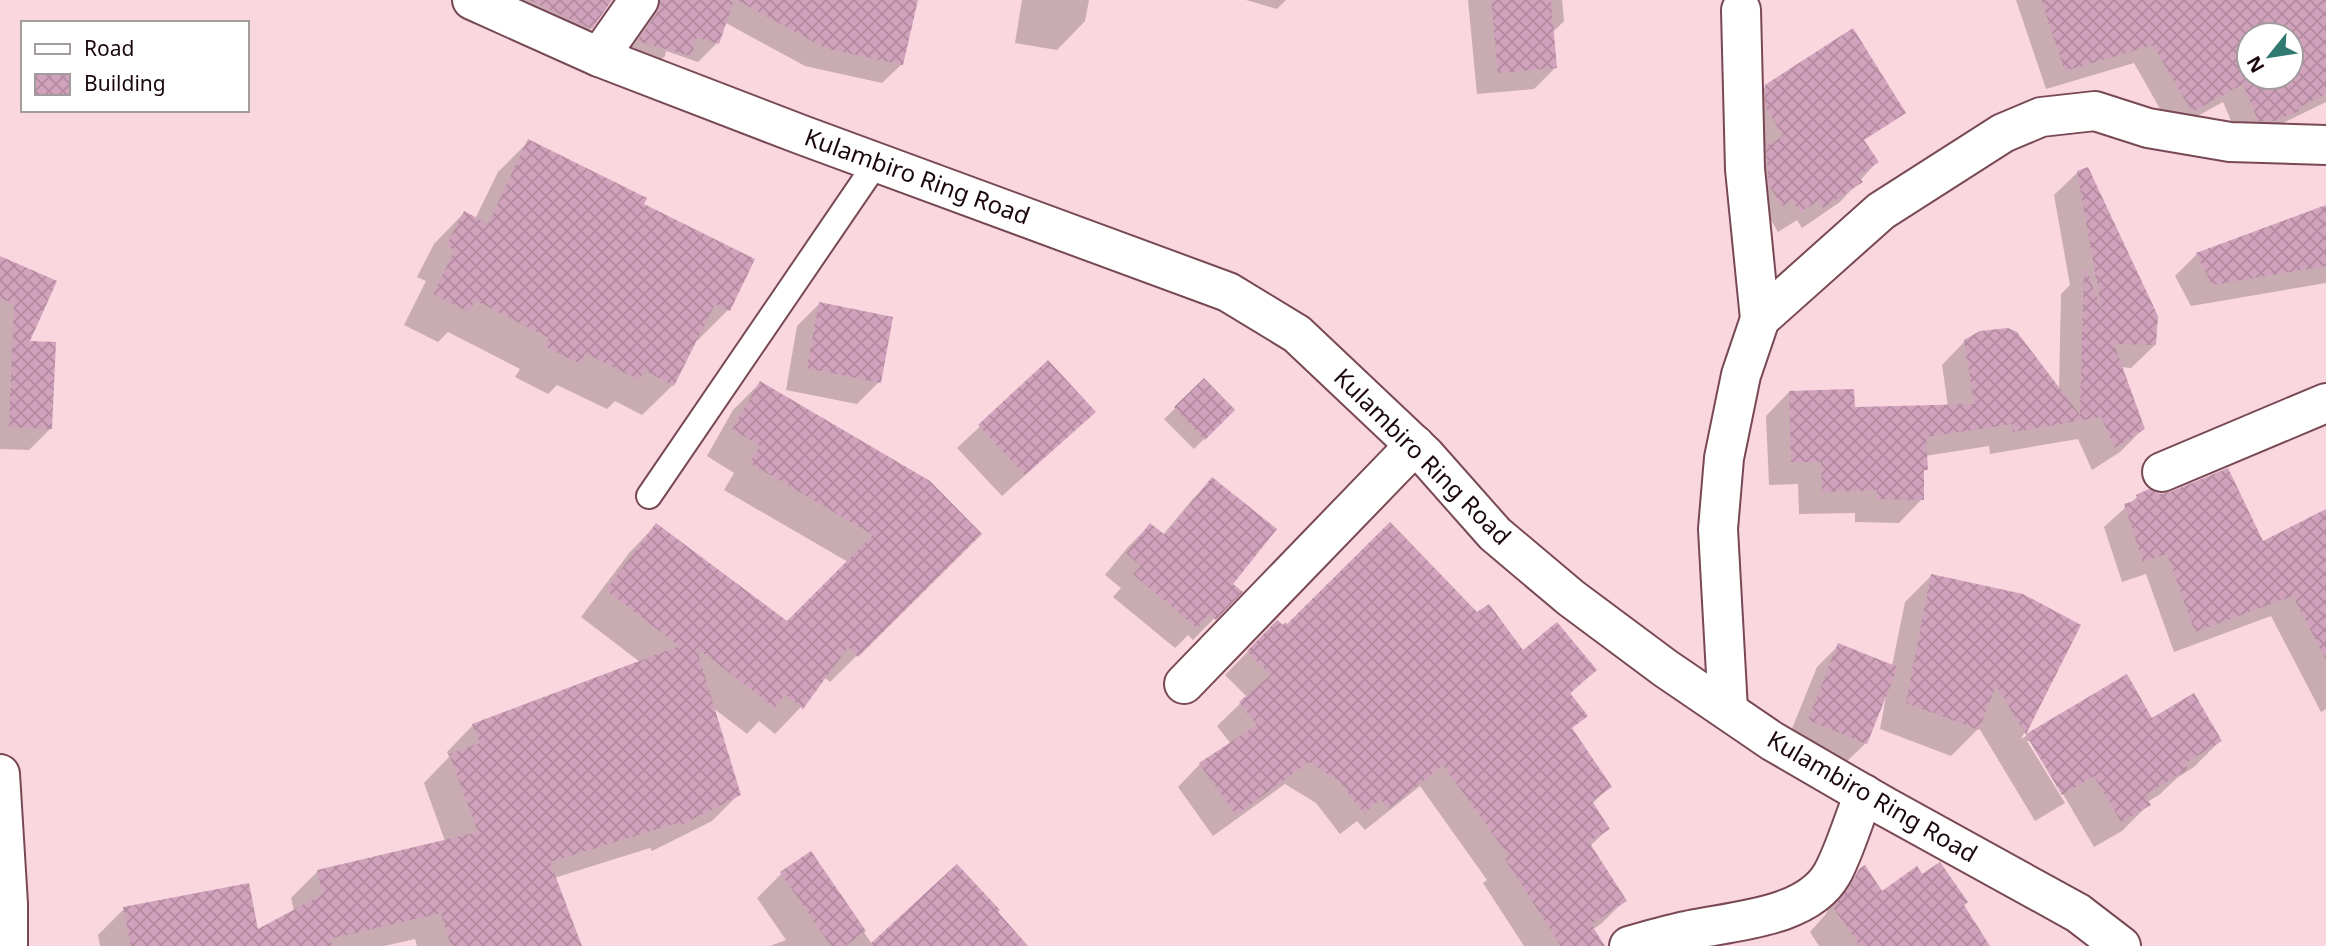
<svg xmlns="http://www.w3.org/2000/svg" width="2326" height="946" viewBox="0 0 2326 946" font-family="'Noto Sans',sans-serif">
	<style>
		.shadow { fill: #0003; fill-rule: evenodd }
		.building { fill: url(#building-cross-hatch); fill-rule: evenodd }
		.lines { fill: none; stroke-linecap: round; stroke-linejoin: round }
		.service-casing { stroke: #784954; stroke-width: 28 }
		.minor-casing { stroke: #784954; stroke-width: 42 }
		.service { stroke: #fff; stroke-width: 24 }
		.minor { stroke: #fff; stroke-width: 38 }
		.labels { text-anchor: middle; stroke-width: 5; stroke-linejoin: round; paint-order: stroke }
		.street-label { font-size: 24px; fill: #1a080d; stroke: #fff }
	</style>
	<defs>
		<pattern id="building-cross-hatch" width="8" height="8" patternUnits="userSpaceOnUse" patternTransform="scale(1.75)"><rect width="8" height="8" fill="#d1a2bc"/><path d="M0 0l8 8M0 8l8-8" fill="none" stroke="#b38aa0"/></pattern>
	</defs>
	<rect width="100%" height="100%" fill="#fad7de"/>
	<g class="shadow">
		<path d="M493,0H610L591,28L571,47Z"/>
		<path d="M629,0H897L902,64L882,83L805,66L724,22L717,43L698,62L666,51L665,56L646,75L617,63Z"/>
		<path d="M1022,0H1089L1085,21L1057,50L1015,43Z"/>
		<path d="M1246,0H1286L1277,9Z"/>
		<path d="M1468,0H1562L1564,21L1552,33L1556,67L1534,89L1477,94Z"/>
		<path d="M2016,0H2326V102L2285,122L2278,129L2239,139L2223,102L2172,130L2134,63L2046,89ZM2249,35H2291V77H2249Z"/>
		<path d="M1766,86L1863,140L1877,162L1840,202L1802,228L1797,220L1778,232L1771,220L1761,226L1745,107Z"/>
		<path d="M529,141L642,204L728,310L698,340L695,339L673,385L642,415L615,401L607,409L557,385L548,394L515,377L520,369L448,332L438,342L404,325L426,281L417,277L434,244L464,213L475,219L498,172Z"/>
		<path d="M2078,172L2155,345L2131,368L2120,367L2143,429L2120,452L2092,470L2078,439L1990,454L1989,446L1925,456L1926,469L1922,472V499L1899,523L1855,522V513L1799,514L1798,484L1769,485L1766,416L1789,392L1853,409L1948,406L1942,365L1965,341L2059,390L2061,294L2070,285L2054,195Z"/>
		<path d="M2326,206V283L2191,306L2175,276L2197,254Z"/>
		<path d="M0,258L51,428L29,450L0,449Z"/>
		<path d="M819,304L879,382L857,404L786,390L797,326Z"/>
		<path d="M1048,363L1072,433L1002,496L957,448Z"/>
		<path d="M1204,381L1233,410L1194,449L1164,419Z"/>
		<path d="M760,383L980,534L830,682L824,677L801,707L775,734L759,721L747,734L712,707L739,794L712,821L652,851L650,848L554,878L580,946H417L415,939L384,946H100L98,935L124,909L256,932L294,911L291,898L318,871L445,841L424,783L449,757L447,752L473,725L640,662L581,617L630,552L656,525L787,623L848,562L724,490L734,473L707,456L733,410Z"/>
		<path d="M1212,479L1231,584L1240,592L1193,640L1188,635L1175,648L1113,597L1121,588L1105,575L1128,547L1150,525L1162,536L1191,501Z"/>
		<path d="M2137,497L2262,544L2326,530V709L2321,712L2271,616L2174,652L2146,574L2122,582L2104,527Z"/>
		<path d="M1931,576L2079,626L2021,739L2126,677L2152,721L2220,741L2194,767L2177,778L2159,795L2147,802L2148,805L2122,831L2094,847L2032,741H2027L2065,803L2035,821L1979,728L1951,756L1880,729L1886,696H1885L1866,743L1844,764L1787,741L1817,667L1839,645L1892,666L1905,602Z"/>
		<path d="M1477,615L1523,652L1594,670L1569,695L1585,715L1571,729L1610,786L1592,804L1608,829L1590,846L1625,900L1602,923L1592,930L1586,946H1524L1483,883L1487,880L1420,786L1365,830L1357,821L1340,834L1316,803L1285,784L1213,836L1178,787L1200,764L1231,744L1217,726L1247,697L1225,675L1277,622L1283,627Z"/>
		<path d="M810,853L872,944L996,912L1026,946H770L786,940L757,898L782,873Z"/>
		<path d="M1860,871L1882,893L1922,876L1962,906L1988,946H1819L1810,932L1826,914L1835,895Z"/>
	</g>
	<g class="building">
		<path d="M529,0H612L592,29Z"/>
		<path d="M661,0H734L719,44L697,37L691,56L637,41L657,13Z"/>
		<path d="M737,0H918L903,65L825,48Z"/>
		<path d="M1491,0H1551L1557,68L1498,73Z"/>
		<path d="M2041,0H2326V94L2298,108L2299,111L2274,121H2258L2243,84L2192,112L2153,45L2065,71ZM2249,35H2291V77H2249Z"/>
		<path d="M1853,28L1906,113L1864,140L1879,162L1858,176L1863,182L1823,208L1818,201L1800,212L1792,200L1782,206L1769,185L1766,147L1783,136L1765,106V85Z"/>
		<path d="M528,139L647,198L644,204L755,259L730,311L715,304L674,386L644,370L639,380L585,353L580,364L544,346L549,338L475,300L469,312L433,294L455,250L446,246L464,211L488,224Z"/>
		<path d="M2088,167L2158,316L2156,345L2114,344L2145,429L2115,448L2101,417L2013,432L2012,424L1926,437L1928,470H1924V500L1877,499V490L1822,492L1821,462H1791L1789,391L1854,389L1855,407L1974,404L1964,340L1980,331L2008,328L2017,332L2080,415L2084,269L2086,268L2102,311L2077,171Z"/>
		<path d="M2326,205V266L2212,285L2196,253Z"/>
		<path d="M0,256L57,281L30,341L56,342L52,429L9,427L14,304L0,298Z"/>
		<path d="M819,302L893,317L881,383L807,368Z"/>
		<path d="M1048,360L1096,412L1025,475L978,425Z"/>
		<path d="M1204,378L1235,410L1205,440L1174,407Z"/>
		<path d="M760,381L930,481L982,534L858,657L848,647L803,709L785,694L775,708L696,647L741,795L679,826L677,823L550,862L582,946H451L441,913L329,939L333,946H131L123,907L249,883L258,929L323,894L317,870L478,832L449,754L480,743L472,724L679,646L606,590L656,523L787,621L873,535L750,463L760,446L732,429Z"/>
		<path d="M2228,468L2263,541L2326,509V660L2293,596L2195,632L2167,554L2143,562L2124,504L2138,500L2136,495L2149,489L2159,494L2170,492Z"/>
		<path d="M1212,477L1277,529L1233,584L1243,592L1216,620L1209,614L1197,628L1133,574L1141,566L1126,553L1150,523L1165,535Z"/>
		<path d="M1390,522L1477,612L1489,604L1523,650L1557,622L1597,670L1570,693L1588,716L1572,728L1612,787L1592,801L1610,829L1589,842L1627,901L1591,924L1605,946H1561L1505,859L1509,856L1443,765L1388,809L1381,799L1364,813L1339,781L1309,762L1236,815L1199,763L1257,725L1239,702L1271,675L1247,651L1277,620L1283,625L1285,622L1287,624Z"/>
		<path d="M1931,574L2023,594L2081,625L2026,734L2127,674L2152,718L2194,693L2222,741L2184,764L2188,769L2145,795L2151,805L2121,822L2094,776L2062,795L1996,685L1979,730L1906,703Z"/>
		<path d="M1838,643L1898,667L1867,744L1808,720Z"/>
		<path d="M811,851L866,931L845,946H831L780,872Z"/>
		<path d="M1940,862L1968,902L1964,905L1990,946H1860L1833,907L1849,888L1859,869L1865,865L1882,891L1917,866L1922,874Z"/>
		<path d="M957,864L1000,910L998,912L1028,946H868Z"/>
	</g>
	<g class="lines">
		<g class="service-casing">
			<path id="service" d="M649,496L877,162"/>
		</g>
		<g class="minor-casing">
			<g id="minor">
				<path d="M472,0L599,57L802,135L1228,292L1297,334L1425,455L1495,534L1571,598L1665,668L1772,741L1884,806L2078,913L2121,946"/>
				<path d="M1741,10L1745,169L1760,319"/>
				<path d="M599,57L639,0"/>
				<path d="M2162,472L2326,403"/>
				<path d="M1184,684L1415,445"/>
				<path d="M1728,710L1718,529L1724,458L1741,375L1760,319L1881,211L2003,133L2041,117L2095,111L2148,128L2230,142L2326,145"/>
				<path d="M0,774L8,904V946"/>
				<path d="M1629,946C1646,941 1663,936 1681,932C1726,921 1806,920 1832,874C1844,853 1854,818 1864,794"/>
			</g>
		</g>
		<use href="#service" class="service"/>
		<use href="#minor" class="minor"/>
	</g>
	<g class="labels">
		<g class="street-label">
			<text transform="translate(917 177) rotate(20)" y="8">Kulambiro Ring Road</text>
			<text transform="translate(1422 457) rotate(45)" y="8">Kulambiro Ring Road</text>
			<text transform="translate(1872 797) rotate(30)" y="8">Kulambiro Ring Road</text>
		</g>
	</g>
	<rect x="21" y="21" width="228" height="91" fill="#ffffff" stroke="#a39c9e" stroke-width="2"/>
	<rect x="35" y="44" width="35" height="10" fill="#ffffff" stroke="#a39c9e" stroke-width="2"/>
	<text x="84" y="56" font-size="21" fill="#1a080d">Road</text>
	<rect x="35" y="74" width="35" height="21" fill="url(#building-cross-hatch)" stroke="#a39c9e" stroke-width="2"/>
	<text x="84" y="91" font-size="21" fill="#1a080d">Building</text>
	<g transform="translate(2270 56) rotate(240)"><circle r="33" fill="#ffffff" stroke="#a39c9e" stroke-width="2"/>
	<path d="M0-5L12 26L0 18L-12 26Z" fill="#327970"/>
	<text y="-10" font-size="19" font-weight="bold" text-anchor="middle" fill="#1a080d">N</text>
	</g>
</svg>
